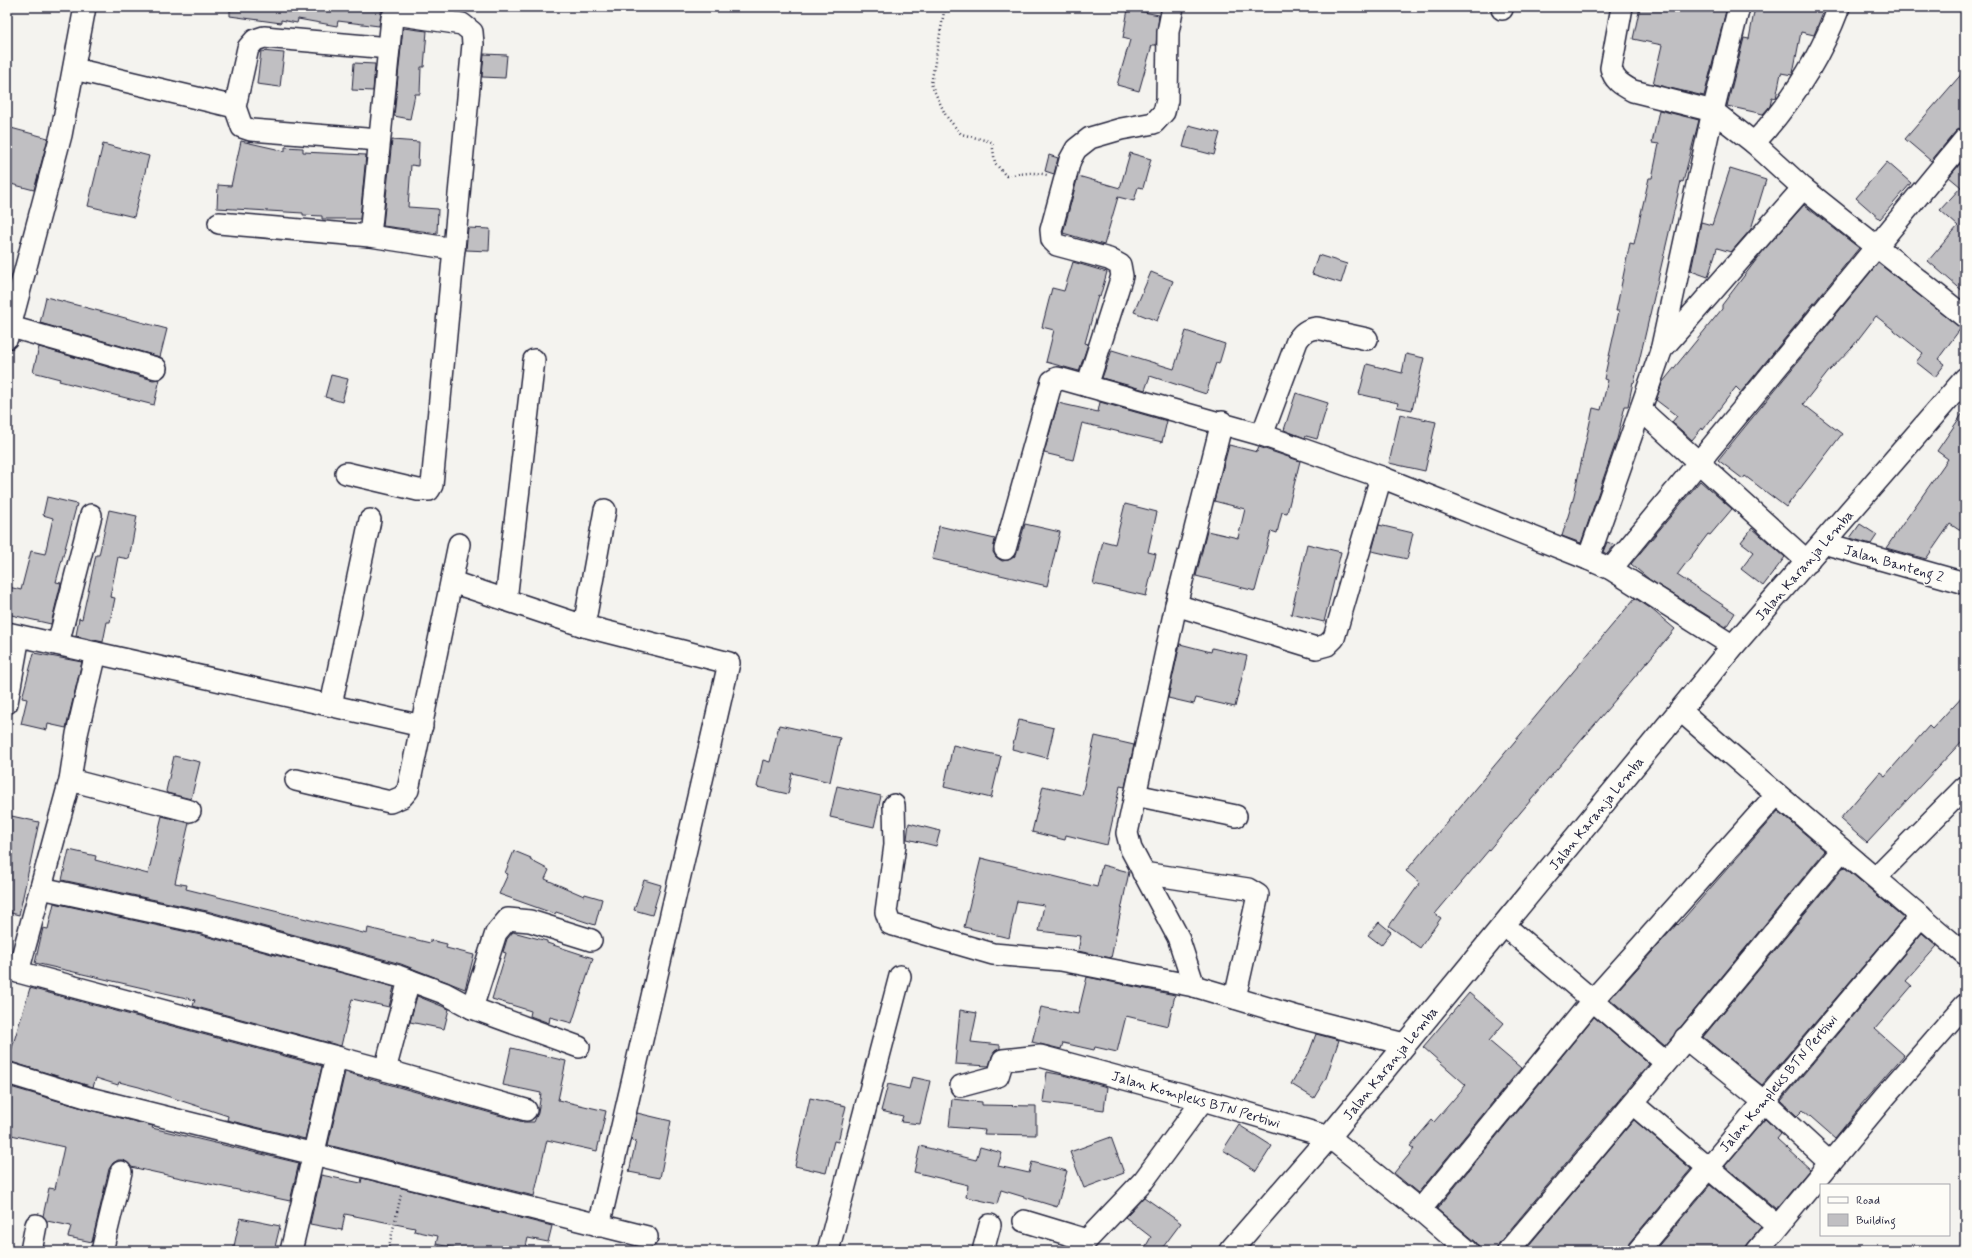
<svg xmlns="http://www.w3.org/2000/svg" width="1972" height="1258" viewBox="0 0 1972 1258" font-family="Mynerve,sans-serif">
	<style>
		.building { fill: #c0bfc2; stroke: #22223b }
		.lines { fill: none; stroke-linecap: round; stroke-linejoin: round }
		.minor-casing { stroke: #22223b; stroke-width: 24 }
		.primary-casing { stroke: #22223b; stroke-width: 25 }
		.path { stroke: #22223b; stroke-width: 2.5; stroke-dasharray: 1 3; stroke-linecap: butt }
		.minor { stroke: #fdfcf7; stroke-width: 21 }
		.primary { stroke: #fdfcf7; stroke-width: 22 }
		.labels { text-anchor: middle; stroke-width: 3; stroke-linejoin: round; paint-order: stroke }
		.street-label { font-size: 14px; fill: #22223b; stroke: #fdfcf7 }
	</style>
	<rect width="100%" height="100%" fill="#f4f3ef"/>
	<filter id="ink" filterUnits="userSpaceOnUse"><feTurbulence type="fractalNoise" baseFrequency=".025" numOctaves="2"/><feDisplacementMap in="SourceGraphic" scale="8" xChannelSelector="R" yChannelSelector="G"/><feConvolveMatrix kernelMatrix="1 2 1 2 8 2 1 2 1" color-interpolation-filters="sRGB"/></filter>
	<g filter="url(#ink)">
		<g class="building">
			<path d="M230,7H382L379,26L338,21L337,26L298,19L297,23L281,20V23L230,16Z"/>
			<path d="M1640,7H1727L1704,96L1653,84L1662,45L1633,39Z"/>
			<path d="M1755,7H1825L1814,35L1801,32L1793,73L1792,75L1781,73L1776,98L1772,97L1770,106L1763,114L1727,106L1744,38L1749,39Z"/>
			<path d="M1128,9L1159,15L1156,45H1152L1139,91L1117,85L1130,40L1123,38Z"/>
			<path d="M403,28L427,31L424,67H421L420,94H415L410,119L394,116Z"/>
			<path d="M261,51L284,53L280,87L257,84Z"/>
			<path d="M484,54L507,55L505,78L482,77Z"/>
			<path d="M354,63L375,64L373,91L352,90Z"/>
			<path d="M1965,70V127L1956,131L1931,161L1905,139Z"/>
			<path d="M1659,110L1699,120L1683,182L1681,181L1634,383L1633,382L1628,406H1625L1617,439L1581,543L1562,536L1573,500L1593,408L1601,410L1608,380L1604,379L1619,311H1616L1630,243L1634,244L1649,178H1652L1659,144L1652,143Z"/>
			<path d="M1189,125L1220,133L1214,155L1183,147Z"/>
			<path d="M11,128L48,138L34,190L7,183V143Z"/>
			<path d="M392,140L419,142L418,166L411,165L408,207L438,209L437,233L383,226Z"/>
			<path d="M241,141L285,151V147L303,148V152L366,155L360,219H322V216L303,215V213L217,208L218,185L231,186Z"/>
			<path d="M103,144L149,156L134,217L88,206Z"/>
			<path d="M1130,153L1151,159L1143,188L1138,187L1134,201L1118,197L1104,245L1063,233L1078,176L1120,188Z"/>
			<path d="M1049,155L1058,158L1054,174L1045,171Z"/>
			<path d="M1965,158V293L1928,261L1958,226L1940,210L1961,187L1949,177Z"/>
			<path d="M1887,162L1911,183L1880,219L1856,198Z"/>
			<path d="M1730,169L1766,180L1751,229L1731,252L1717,248L1708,277L1691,271L1701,222L1712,225Z"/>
			<path d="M1804,205L1859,248L1741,392L1736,387L1703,430L1702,428L1692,440L1672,422L1677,416L1656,400L1662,383L1722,309V305L1763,251Z"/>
			<path d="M468,228L490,229L489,251L466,250Z"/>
			<path d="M1318,255L1347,264L1341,283L1312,274Z"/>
			<path d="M1073,262L1107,272L1100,297L1098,296L1085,343L1088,344L1079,371L1046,362L1054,330L1042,327L1052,288L1064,291Z"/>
			<path d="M1878,263L1961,328L1938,359L1945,364L1935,377L1916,362L1923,353L1876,316L1853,346L1829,371L1803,404L1842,434L1786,507L1745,476L1743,479L1718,460Z"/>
			<path d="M1151,272L1173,281L1157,321L1134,312Z"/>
			<path d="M46,297L167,329L160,357L40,323Z"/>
			<path d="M1186,331L1225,344L1219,364L1216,363L1206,394L1150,376L1145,390L1102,378L1112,350L1174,369Z"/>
			<path d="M39,347L153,380L160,379L154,405L59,381L60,379L33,372Z"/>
			<path d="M1406,354L1424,358L1412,410L1397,407L1398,403L1359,394L1367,364L1402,373Z"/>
			<path d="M331,375L348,379L342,402L325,397Z"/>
			<path d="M1296,393L1328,403L1317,439L1306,436L1305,438L1284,430Z"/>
			<path d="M1100,402L1167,421L1162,442L1082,423L1073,460L1044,453L1058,403L1098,412Z"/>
			<path d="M1965,410V521L1959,530L1950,524L1926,559L1886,548L1948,459L1937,451Z"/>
			<path d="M1400,414L1436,422L1425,471L1389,463Z"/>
			<path d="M1229,445L1257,452L1259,447L1300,461L1287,513L1282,512L1277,533L1271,531L1255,591L1196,576L1207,531L1238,538L1245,509L1214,501Z"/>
			<path d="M1700,481L1732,509L1710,535L1708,534L1677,575L1735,613L1726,627L1650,580L1631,564Z"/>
			<path d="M47,497L77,504L56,582L61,583L51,624L7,614V589L9,587L21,590L31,551L45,554L53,518L43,515Z"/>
			<path d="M1125,504L1157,512L1148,552L1156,554L1146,596L1093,584L1103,541L1115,544Z"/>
			<path d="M109,510L137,516L129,559L118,557L110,597L115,598L110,622H107L103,642L76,636L79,618L82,619L96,555H99Z"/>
			<path d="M1025,524L1060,532L1047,586L932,559L939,526L995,539L993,552L996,557L1002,561L1008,560L1014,557L1017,552Z"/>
			<path d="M1860,524L1877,535L1871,544L1850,538Z"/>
			<path d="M1379,525L1413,533L1407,559L1372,551Z"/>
			<path d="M1752,528L1785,557L1763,586L1741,569L1754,552L1741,542Z"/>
			<path d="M1607,542L1615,545L1607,554L1603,552Z"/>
			<path d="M1307,544L1341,552L1324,622L1291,614Z"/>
			<path d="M1635,598L1650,608L1675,629L1435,914L1441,918L1420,948L1389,926L1420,883L1406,871Z"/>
			<path d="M1180,644L1211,652L1212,648L1247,656L1235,707L1196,698L1194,704L1168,698Z"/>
			<path d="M34,653L82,662L66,728L48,724L47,730L21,724L27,699L22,698Z"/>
			<path d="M1965,693V738L1867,843L1840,819L1880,772L1885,776L1929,726L1932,729Z"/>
			<path d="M1019,720L1054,728L1047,758L1012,749Z"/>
			<path d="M779,725L840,738L830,782L792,773L788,794L757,787L763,760L770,762Z"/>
			<path d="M1095,736L1134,745L1125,787L1120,786L1107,845L1066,835L1065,840L1032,832L1043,786L1082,795Z"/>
			<path d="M953,745L1001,756L991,798L944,787Z"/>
			<path d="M174,756L200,762L191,799L167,793L166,791Z"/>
			<path d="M837,786L881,796L874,827L830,817Z"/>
			<path d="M1778,811L1825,851L1665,1046L1610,999L1677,924L1678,925Z"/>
			<path d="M7,815L39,822L19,915L7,912Z"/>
			<path d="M162,816L189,823L175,883L187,885L186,889L367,934L368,928L430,943V940L447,944L446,948L474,955L465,989L401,964L207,911L62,880L69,850L96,856L95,860L148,874Z"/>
			<path d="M909,823L940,831L936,846L907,839Z"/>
			<path d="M514,851L531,858L530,860L549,870L545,879L584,896L585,894L602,899L595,925L556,912L555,914L499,894L508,874L505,873Z"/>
			<path d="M981,858L1097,887L1102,865L1129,872L1111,958L1078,951L1081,936L1039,931L1044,905L1017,901L1009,938L964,927Z"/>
			<path d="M1844,867L1904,918L1762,1085L1703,1037Z"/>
			<path d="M644,880L661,885L652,915L634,910Z"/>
			<path d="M54,903L201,935L394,987L389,1007L352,999L341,1046L193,1006L195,1000L35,963L43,928L48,929Z"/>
			<path d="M1379,922L1391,932L1381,945L1368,935Z"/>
			<path d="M513,932L547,941V943L593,958L572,1023L550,1017L549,1023L530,1016L531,1011L492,999L506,953L503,952L507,939Z"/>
			<path d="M1922,933L1937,946L1906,981L1912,986L1875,1029L1904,1055L1860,1106H1861L1835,1138L1803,1110L1797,1116L1781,1101Z"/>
			<path d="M1087,977L1175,995L1168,1026L1126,1016L1117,1052L1095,1047L1094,1050L1063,1043L1061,1049L1032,1042L1041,1007L1078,1014Z"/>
			<path d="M30,988L322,1066L305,1139L227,1120L228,1116L139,1087L119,1082L118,1085L96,1078L93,1087L8,1061Z"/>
			<path d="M1469,993L1504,1023L1489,1041L1521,1068L1418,1193L1394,1173L1414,1149L1410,1146L1432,1120L1434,1122L1466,1085L1423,1047Z"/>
			<path d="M417,996L449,1009L444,1029L410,1022Z"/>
			<path d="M960,1010L977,1013L971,1042L1000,1045V1049L995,1051L992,1056L989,1066L955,1064Z"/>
			<path d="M1594,1017L1649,1064L1499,1243L1496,1251H1482L1476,1242L1437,1209Z"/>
			<path d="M1316,1034L1339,1040L1326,1078L1314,1098L1291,1084L1309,1053Z"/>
			<path d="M511,1048L566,1061L558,1100L606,1111L597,1151L547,1140L534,1196L328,1145L345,1072L523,1122H534L538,1113L541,1093L503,1085Z"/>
			<path d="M1047,1072L1063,1075L1107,1087L1104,1110L1043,1102Z"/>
			<path d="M912,1077L930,1081L920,1124L901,1122L903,1116L881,1111L888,1084L909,1089Z"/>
			<path d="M7,1086L86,1109L153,1126L152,1128L299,1163L290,1201L167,1175L131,1167L124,1160H118L113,1163L109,1169L92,1242L68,1237L71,1226L47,1221L43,1216L49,1188L55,1189L64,1147L7,1134Z"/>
			<path d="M810,1098L846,1106L838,1142L834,1141L826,1173L795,1166Z"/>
			<path d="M952,1099L982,1102V1105L1036,1106V1135L984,1134L985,1130L949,1127Z"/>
			<path d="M637,1113L671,1121L660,1178L629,1172L636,1141L631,1140Z"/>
			<path d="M1765,1119L1781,1134L1777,1139L1810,1169L1776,1209L1725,1166Z"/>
			<path d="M1634,1120L1691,1169L1629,1243L1626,1251H1524Z"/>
			<path d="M1239,1125L1272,1146L1256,1171L1223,1150Z"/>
			<path d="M1111,1137L1124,1173L1084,1188L1070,1152Z"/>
			<path d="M920,1146L976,1160L980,1147L1002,1153L998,1166L1029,1173L1032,1162L1067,1171L1057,1207L1001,1190L997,1204L966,1197L968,1185L914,1172Z"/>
			<path d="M321,1175L361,1183L362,1178L552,1226L548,1242L528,1238L525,1251H468L436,1244L438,1236L414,1231L415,1228L345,1214L342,1230L310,1224Z"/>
			<path d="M1710,1185L1761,1228L1742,1251H1654Z"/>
			<path d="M1144,1197L1181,1223L1160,1251H1143L1151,1237L1125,1217Z"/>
			<path d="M240,1218L280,1226L274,1251H233Z"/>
		</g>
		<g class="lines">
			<g class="minor-casing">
				<g id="minor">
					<path d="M1173,7L1168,32L1167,100L1164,112L1154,123L1121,129L1090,138L1076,149L1070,160L1051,230L1052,240L1057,245L1109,259L1120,265L1122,276L1087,386L1262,435L1381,477L1588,559L1611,569L1733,646"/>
					<path d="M1622,7L1611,68C1614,81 1622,85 1633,91L1713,111L1754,143L1803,188L1965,317"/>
					<path d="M1502,9V7"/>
					<path d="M74,69L235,107"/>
					<path d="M379,140L251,130L242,127L235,107L248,48L255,40L264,37L275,38L389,48"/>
					<path d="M1754,143C1791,103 1820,58 1839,7"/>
					<path d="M219,223L370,236L454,249"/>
					<path d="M11,327L156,368"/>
					<path d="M7,338L61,135L85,7"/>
					<path d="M1661,350L1803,188"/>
					<path d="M1641,410L1808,562"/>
					<path d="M1222,422L1176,605L1316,648L1327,645L1334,638L1381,477"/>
					<path d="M1262,435L1297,341C1302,333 1307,329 1317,328L1367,339"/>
					<path d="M346,473L418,490H429L432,485L473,44L472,32L462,24L402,15L392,18L370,236"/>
					<path d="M1823,543L1965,583"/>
					<path d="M1005,549L1052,381L1057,378L1062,379L1087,386"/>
					<path d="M1588,559L1661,351L1713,111L1739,7"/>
					<path d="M1611,569L1965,139"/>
					<path d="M452,582L584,626L729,663L599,1226"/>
					<path d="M506,600L534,360"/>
					<path d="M1176,605L1127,833L1131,849L1178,937L1194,986L1298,1017L1404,1044"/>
					<path d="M584,626L605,510"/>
					<path d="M7,633L422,726"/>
					<path d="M58,644L91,515"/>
					<path d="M7,703L19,636"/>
					<path d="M331,705L370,520"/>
					<path d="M1680,710C1774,793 1870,873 1965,954"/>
					<path d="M70,780L190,811"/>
					<path d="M296,780L390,802L402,797L408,790L459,544"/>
					<path d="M1135,795L1236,816"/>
					<path d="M894,805L895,845L886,912L890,924L993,954L1061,960L1194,986"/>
					<path d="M1143,873L1248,889L1258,895L1235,998"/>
					<path d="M1876,877L1965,787"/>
					<path d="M41,888L204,923L398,976L444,993L472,1008L579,1047"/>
					<path d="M1504,925L1665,1062"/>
					<path d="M7,969L385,1070L526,1110"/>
					<path d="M18,972L70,780L77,734L96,653"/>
					<path d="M472,1008L496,933L508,919L530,921L591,940"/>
					<path d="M1685,1038L1763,1101L1830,1163"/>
					<path d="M385,1070L409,980"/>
					<path d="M7,1073L89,1098L647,1237"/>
					<path d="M961,1086L998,1076L1003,1060L1040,1056L1203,1100L1329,1137L1420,1210L1468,1251"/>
					<path d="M1633,1104L1777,1226"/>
					<path d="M1420,1210L1592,1001L1776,795"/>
					<path d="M1024,1221L1087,1240L1144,1180L1203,1100"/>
					<path d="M31,1251L36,1225"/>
					<path d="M102,1251L121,1172"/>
					<path d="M291,1251L336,1057"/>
					<path d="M828,1251L900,976"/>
					<path d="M983,1251L990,1225"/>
					<path d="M1508,1251C1621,1119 1731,984 1842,850"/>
					<path d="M1638,1251L1921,916"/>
					<path d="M1757,1251L1883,1099L1965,1005"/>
				</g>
			</g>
			<g class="primary-casing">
				<path id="primary" d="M1230,1251L1329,1137L1733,646L1965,379"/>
			</g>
			<g class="path">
				<path d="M947,7L944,12L931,84L946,116L961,134L992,142L995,163L1006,176C1020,174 1033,171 1047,175"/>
				<path d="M388,1251L401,1195"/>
			</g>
			<use href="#minor" class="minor"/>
			<use href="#primary" class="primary"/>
		</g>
	</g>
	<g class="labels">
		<g class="street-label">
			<text transform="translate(1894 563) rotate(16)" y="5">Jalan Banteng 2</text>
			<text transform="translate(1804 565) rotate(-49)" y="5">Jalan Karanja Lemba</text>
			<text transform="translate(1596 813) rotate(-51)" y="5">Jalan Karanja Lemba</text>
			<text transform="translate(1390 1063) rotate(-51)" y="5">Jalan Karanja Lemba</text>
			<text transform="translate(1778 1083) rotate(-50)" y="5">Jalan Kompleks BTN Pertiwi</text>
			<text transform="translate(1196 1099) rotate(16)" y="5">Jalan Kompleks BTN Pertiwi</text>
		</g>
	</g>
	<rect width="1972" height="1258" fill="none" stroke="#fdfcf7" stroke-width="24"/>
	<rect x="12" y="12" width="1948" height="1234" fill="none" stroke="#22223b" stroke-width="1.5" filter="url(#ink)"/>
	<rect x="1820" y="1184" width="130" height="52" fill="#fdfcf7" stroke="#a5a5ac"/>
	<rect x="1828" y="1197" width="20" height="6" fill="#fdfcf7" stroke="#a5a5ac"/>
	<text x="1856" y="1204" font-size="12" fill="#22223b">Road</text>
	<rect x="1828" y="1214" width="20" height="12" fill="#c0bfc2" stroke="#a5a5ac"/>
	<text x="1856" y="1224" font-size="12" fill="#22223b">Building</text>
</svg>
